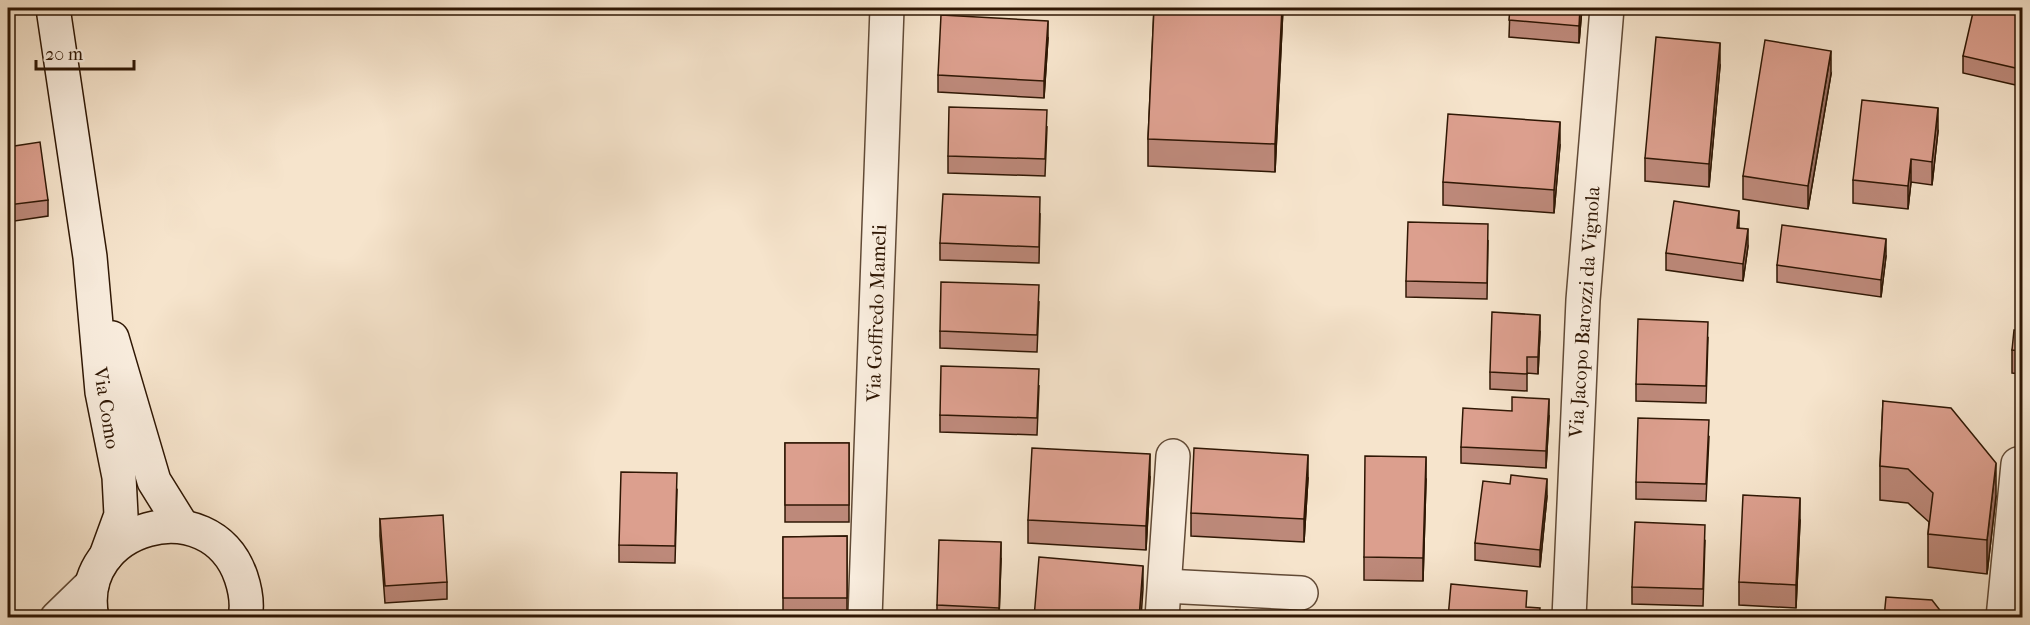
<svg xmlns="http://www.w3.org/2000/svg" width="2030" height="625" viewBox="0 0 2030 625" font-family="'IM FELL French Canon',serif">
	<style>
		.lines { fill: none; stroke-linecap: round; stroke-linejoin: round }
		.minor-casing { stroke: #614a36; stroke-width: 36 }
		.secondary-casing { stroke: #2f1704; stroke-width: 36 }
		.minor { stroke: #f9edde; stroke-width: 33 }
		.secondary { stroke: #f9edde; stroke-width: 33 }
		.wall { fill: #bd897a; stroke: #2f1704; stroke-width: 1.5 }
		.shaded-wall { fill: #9a6f63; stroke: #2f1704; stroke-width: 1.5 }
		.building { fill: #dc9f8e; stroke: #2f1704; stroke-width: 1.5 }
		.labels { text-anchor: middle; stroke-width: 4.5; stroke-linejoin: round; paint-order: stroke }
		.street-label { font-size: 20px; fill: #2f1704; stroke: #f9edde }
	</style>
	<rect width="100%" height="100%" fill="#f6e4cc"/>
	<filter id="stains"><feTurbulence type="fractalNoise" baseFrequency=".00333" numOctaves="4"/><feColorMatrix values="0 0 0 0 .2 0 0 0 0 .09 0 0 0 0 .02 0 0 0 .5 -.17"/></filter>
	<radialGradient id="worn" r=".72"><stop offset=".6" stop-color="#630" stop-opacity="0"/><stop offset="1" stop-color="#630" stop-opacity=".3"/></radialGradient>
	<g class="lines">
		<g class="minor-casing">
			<g id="minor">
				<path d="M1165,586L1301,593"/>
				<path d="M57,618L92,584"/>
				<path d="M865,618L887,8"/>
				<path d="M1162,618L1173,456"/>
				<path d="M1569,618L1583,300L1607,8"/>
				<path d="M2003,618L2018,464H2022"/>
			</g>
		</g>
		<g class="secondary-casing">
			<g id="secondary">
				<path d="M53,8L90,257L102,392L119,477L121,515L106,556"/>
				<path d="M112,338L154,481L182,526"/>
				<path d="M92,618C73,526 210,488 241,577C245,589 248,604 245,618"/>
			</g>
		</g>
		<use href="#minor" class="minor"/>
		<use href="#secondary" class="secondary"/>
	</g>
	<g class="wall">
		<path d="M8,8H12V21L8,22Z"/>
		<path d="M1154,8H1283L1275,172L1148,166V139Z"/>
		<path d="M1510,8H1582L1579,43L1509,37Z"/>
		<path d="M2022,8L2020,86L1963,73V56Z"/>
		<path d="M1048,38L1044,98L938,92V75Z"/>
		<path d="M1720,66L1709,187L1645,181V158Z"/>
		<path d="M1831,74L1808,209L1743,199V176Z"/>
		<path d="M1047,127L1045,176L948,173V156Z"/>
		<path d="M1938,131L1932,185L1911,182L1908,209L1853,203V180Z"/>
		<path d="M1560,145L1554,213L1443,205V182Z"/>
		<path d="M8,147L48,200V216L8,222Z"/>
		<path d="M1040,214L1039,263L940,260V243Z"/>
		<path d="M1739,228L1748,246L1743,281L1666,270V253Z"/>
		<path d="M1488,241L1487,299L1406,297V281Z"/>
		<path d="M1886,256L1881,297L1777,282V265Z"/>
		<path d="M1039,302L1037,352L940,348V331Z"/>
		<path d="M2022,331V374L2012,373V350Z"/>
		<path d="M1540,332L1538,374L1527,373V391L1490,389V372Z"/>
		<path d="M1708,338L1706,403L1636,401V384Z"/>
		<path d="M1039,386L1037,435L940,432V415Z"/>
		<path d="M1883,401L1996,496L1987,574L1928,567V534L1929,522L1908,503L1880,500V466Z"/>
		<path d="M1549,416L1546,468L1461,463V447Z"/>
		<path d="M1709,437L1706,501L1636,499V482Z"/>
		<rect x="785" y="443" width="64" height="79"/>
		<path d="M1150,477L1146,550L1028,543V520Z"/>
		<path d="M1308,478L1304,542L1191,536V513Z"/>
		<path d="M1426,480L1423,581L1364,580V557Z"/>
		<path d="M1510,484L1547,496L1540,567L1475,560V543Z"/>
		<path d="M677,490L675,563L619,562V545Z"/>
		<path d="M380,519L447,582V599L385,603L380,536Z"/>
		<path d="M1800,521L1796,608L1739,605V582Z"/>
		<path d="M847,536V615H783V537Z"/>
		<path d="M1705,541L1703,606L1632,604V587Z"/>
		<path d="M1001,559L999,618H937V605Z"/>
	</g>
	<g class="shaded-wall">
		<path d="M1282,8H1283L1275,172V144Z"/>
		<path d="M1580,8H1582L1579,43V26Z"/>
		<path d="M1048,21V38L1044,98V81Z"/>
		<path d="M1720,43V66L1709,187V164Z"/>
		<path d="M1831,51V74L1808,209V186Z"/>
		<path d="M2022,58V75L2020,86V69Z"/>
		<path d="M1938,108V131L1932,185V162Z"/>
		<path d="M1560,122V145L1554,213V190Z"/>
		<path d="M1911,159V182L1908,209V186Z"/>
		<path d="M1739,211V228H1737Z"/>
		<path d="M1748,229V246L1743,281V264Z"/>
		<path d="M1886,239V256L1881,297V280Z"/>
		<path d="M1540,315V332L1538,374V357Z"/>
		<path d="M1549,399V416L1546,468V451Z"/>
		<path d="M1150,454V477L1146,550V526Z"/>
		<path d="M1308,455V478L1304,542V519Z"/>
		<path d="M1426,457V480L1423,581V558Z"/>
		<path d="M1996,463V496L1987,574V540Z"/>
		<path d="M1547,479V496L1540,567V550Z"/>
		<path d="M1800,498V521L1796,608V585Z"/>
		<path d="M1001,542V559L999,618V608Z"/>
		<path d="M1143,566V589L1141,618H1139Z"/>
	</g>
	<g class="building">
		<path d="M1154,8H1282L1275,144L1148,139Z"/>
		<path d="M1510,8H1580L1579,26L1509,20Z"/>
		<path d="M1974,8H2022V58L2020,69L1963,56Z"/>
		<path d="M941,15L1048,21L1044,81L938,75Z"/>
		<path d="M1656,37L1720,43L1709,164L1645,158Z"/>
		<path d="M1765,40L1831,51L1808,186L1743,176Z"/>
		<path d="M1862,100L1938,108L1932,162L1911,159L1908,186L1853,180Z"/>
		<path d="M949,107L1047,110L1045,159L948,156Z"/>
		<path d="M1448,114L1560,122L1554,190L1443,182Z"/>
		<path d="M40,142L48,200L8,205V147Z"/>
		<path d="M943,194L1040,197L1039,247L940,243Z"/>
		<path d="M1674,201L1739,211L1737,228L1748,229L1743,264L1666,253Z"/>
		<path d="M1408,222L1488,224L1487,283L1406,281Z"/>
		<path d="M1782,225L1886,239L1881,280L1777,265Z"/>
		<path d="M941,282L1039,285L1037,335L940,331Z"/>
		<path d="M1492,312L1540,315L1538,357H1527V374L1490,372Z"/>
		<path d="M1638,319L1708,322L1706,386L1636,384Z"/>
		<path d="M2014,330L2022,331V351L2012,350Z"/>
		<path d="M941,366L1039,369L1037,418L940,415Z"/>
		<path d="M1512,397L1549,399L1546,451L1461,447L1463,408L1512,411Z"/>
		<path d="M1883,401L1951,408L1996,463L1987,540L1928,534L1933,493L1908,469L1880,466Z"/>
		<path d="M1638,418L1709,420L1706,484L1636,482Z"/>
		<rect x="785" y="443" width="64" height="62"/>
		<path d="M1032,448L1150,454L1146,526L1028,520Z"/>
		<path d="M1194,448L1308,455L1304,519L1191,513Z"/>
		<path d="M1365,456L1426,457L1423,558L1364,557Z"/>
		<path d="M621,472L677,473L675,546L619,545Z"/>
		<path d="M1511,475L1547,479L1540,550L1475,543L1483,481L1510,484Z"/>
		<path d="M1743,495L1800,498L1796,585L1739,582Z"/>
		<path d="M443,515L447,582L385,586L380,519Z"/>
		<path d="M1635,522L1705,525L1703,589L1632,587Z"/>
		<path d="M847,536V598H783V537Z"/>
		<path d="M939,540L1001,542L999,608L937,605Z"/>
		<path d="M1039,557L1143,566L1139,618H1034Z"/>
		<path d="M1451,584L1527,591L1526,607L1540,608L1539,618H1448Z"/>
		<path d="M1886,597L1932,600L1946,618H1884Z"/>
		<path d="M1236,610L1279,618H1235Z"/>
		<path d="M1695,612L1767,614V618H1695Z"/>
	</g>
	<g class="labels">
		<g class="street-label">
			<text transform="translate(1584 312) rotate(-86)" y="7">Via Jacopo Barozzi da Vignola</text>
			<text transform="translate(876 313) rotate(-88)" y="7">Via Goffredo Mameli</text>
			<text transform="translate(107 408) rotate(81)" y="7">Via Como</text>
		</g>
	</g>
	<rect width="2030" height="625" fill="none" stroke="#f6e4cc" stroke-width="30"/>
	<rect x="9" y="9" width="2012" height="607" fill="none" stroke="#2f1704" stroke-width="3"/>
	<rect x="15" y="15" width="2000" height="595" fill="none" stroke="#2f1704" stroke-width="1.5"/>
	<path d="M36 60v9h98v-9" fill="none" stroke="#2f1704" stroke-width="3"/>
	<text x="45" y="60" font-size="18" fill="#2f1704" stroke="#f9edde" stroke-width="4.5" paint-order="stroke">20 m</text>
	<rect width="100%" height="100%" filter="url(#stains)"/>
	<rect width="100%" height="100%" fill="url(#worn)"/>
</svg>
